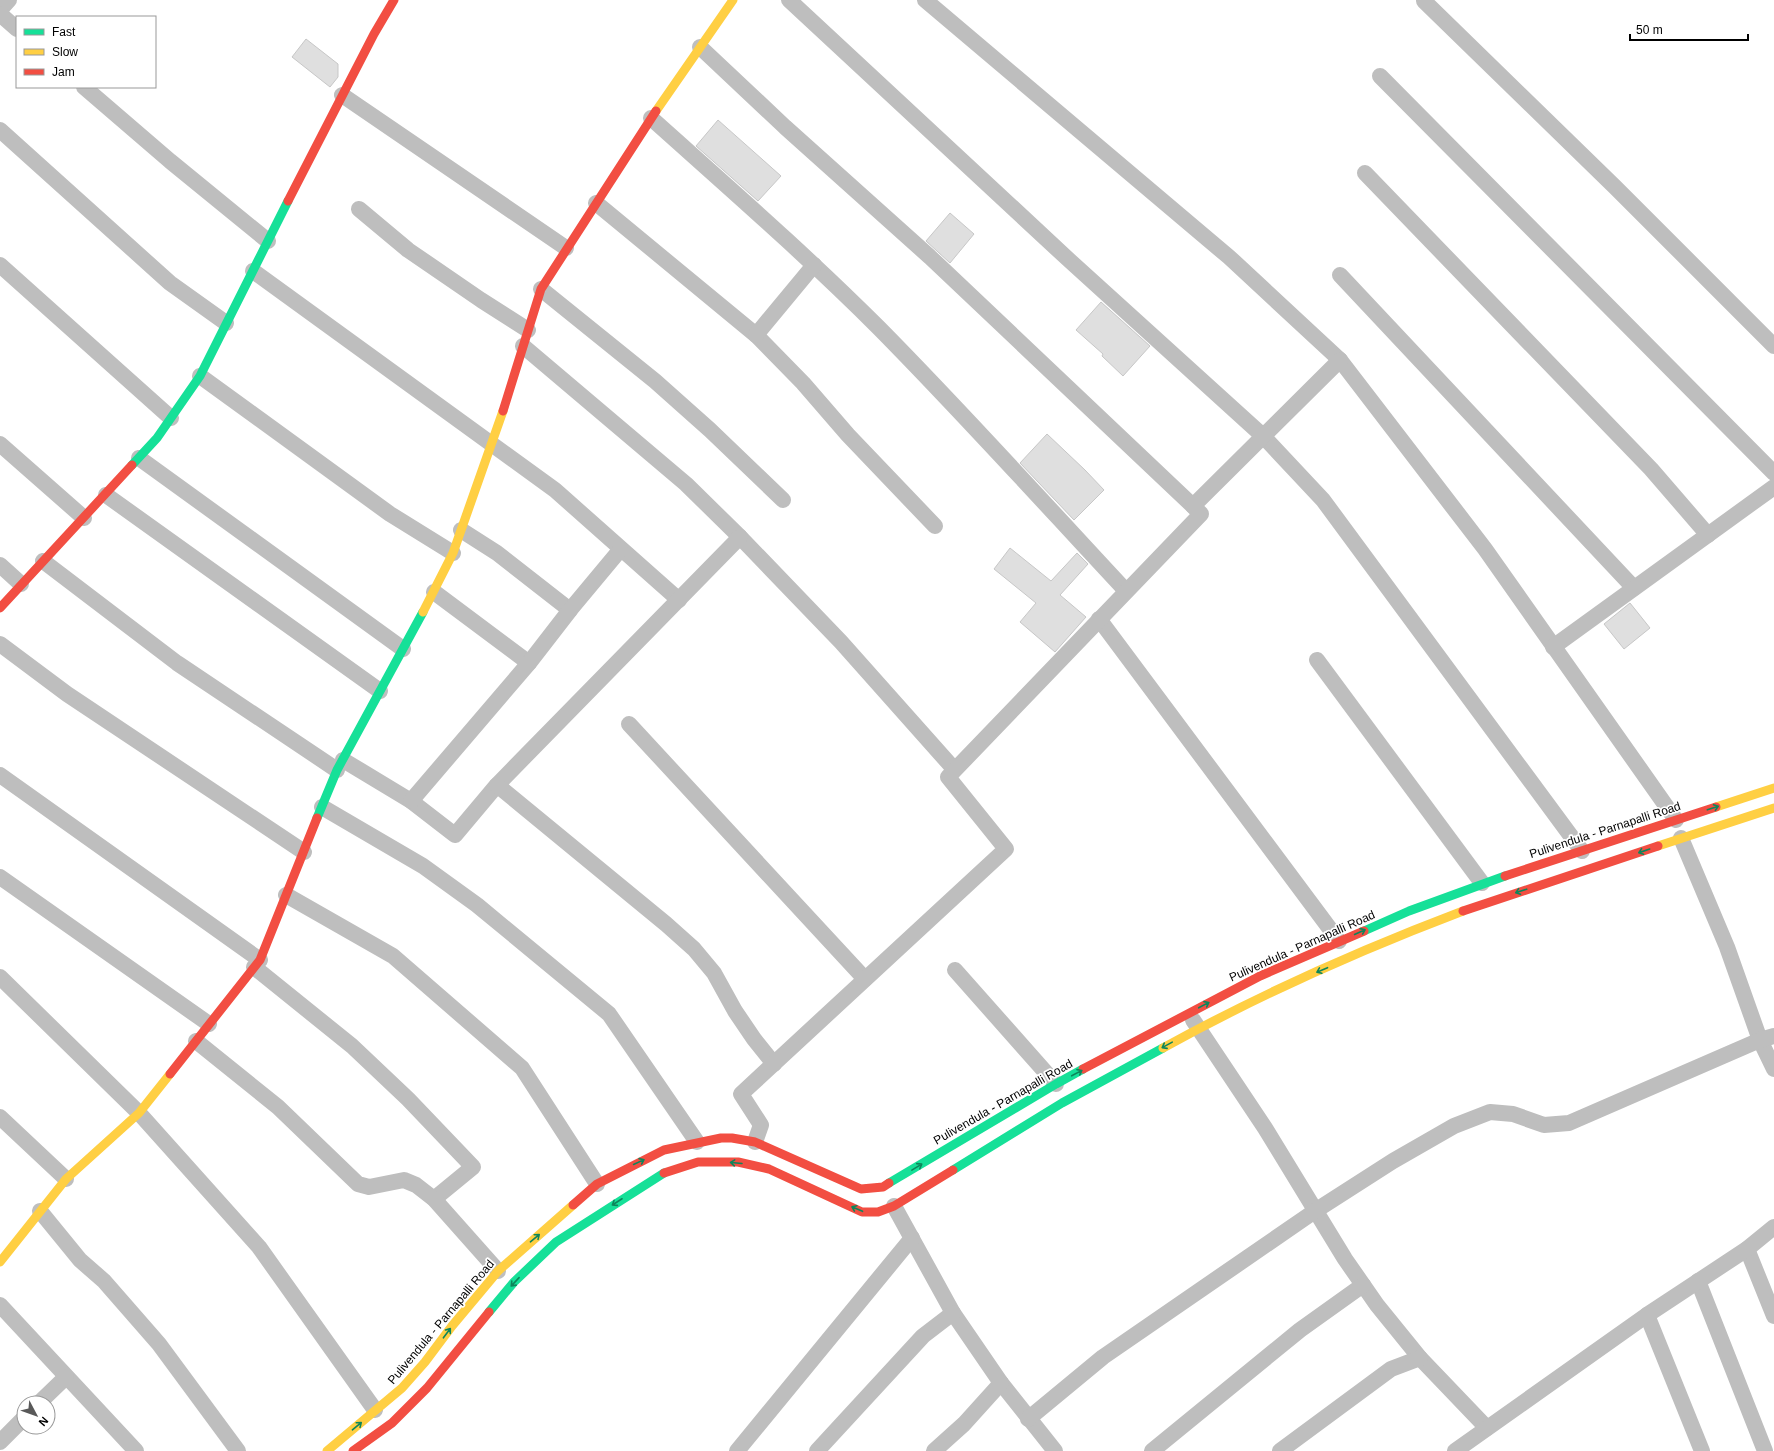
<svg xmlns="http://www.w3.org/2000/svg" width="1774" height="1451" viewBox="0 0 1774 1451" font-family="Arial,sans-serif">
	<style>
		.building { fill: #dfdfdf; stroke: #c7c7c7 }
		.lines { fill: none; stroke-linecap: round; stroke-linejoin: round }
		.street { stroke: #bebebe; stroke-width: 16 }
		.fast { stroke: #16e098; stroke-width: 9 }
		.slow { stroke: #ffcf43; stroke-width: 9 }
		.jam { stroke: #f24e42; stroke-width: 9 }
		.oneway { stroke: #0d865b }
		.labels { text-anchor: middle; stroke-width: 3.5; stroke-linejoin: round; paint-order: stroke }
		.street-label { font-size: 12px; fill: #000; stroke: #fff }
	</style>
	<rect width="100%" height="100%" fill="#fff"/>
	<g class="building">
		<path d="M306,39L338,64V77L330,87L292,57Z"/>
		<path d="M718,120L781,176L758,201L696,146Z"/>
		<path d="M950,213L974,234L950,263L926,241Z"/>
		<path d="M1101,302L1150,346L1123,376L1102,356L1103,354L1076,330Z"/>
		<path d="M1047,434L1085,470L1104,490L1074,520L1020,463Z"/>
		<path d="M1010,548L1051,581L1077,553L1088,564L1060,595L1086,617L1055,652L1020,622L1036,603L994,569Z"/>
		<path d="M1630,603L1650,628L1624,649L1604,624Z"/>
	</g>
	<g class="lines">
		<g class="street">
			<path d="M789,0L1069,260L1263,436L1323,500L1582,851"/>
			<path d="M925,0L1229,257L1340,360L1485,549L1676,820"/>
			<path d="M1424,1L1615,187L1774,346"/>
			<path d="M0,10L9,0"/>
			<path d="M0,14L17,29"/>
			<path d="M700,47L785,127L930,257L1193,506"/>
			<path d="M1380,76L1774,473"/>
			<path d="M84,87L170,161L268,241"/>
			<path d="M342,95L566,248"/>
			<path d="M651,118C728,187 806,255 879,328C964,414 1044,503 1126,591"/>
			<path d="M0,130L170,283L226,323"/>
			<path d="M1365,173L1651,469L1708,535"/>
			<path d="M596,203L756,335L803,383L848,435L935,526"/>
			<path d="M359,209L408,250L481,300L528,330"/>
			<path d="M0,265L171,418"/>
			<path d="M253,271L555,490L679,600"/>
			<path d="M1340,275L1634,588"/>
			<path d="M541,289L655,381L710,430L783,500"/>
			<path d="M756,335L814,265"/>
			<path d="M523,346L686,484L740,537L841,642L954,769"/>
			<path d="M200,376L390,514L453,553"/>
			<path d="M0,444L84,518"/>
			<path d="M139,458L403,649"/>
			<path d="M106,495L380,691"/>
			<path d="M461,530L497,553L570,610"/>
			<path d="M43,561L177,663L337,770"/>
			<path d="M0,565L21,584"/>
			<path d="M434,592L529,663"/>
			<path d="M1099,619L1339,941"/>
			<path d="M0,644L67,694L304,852"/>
			<path d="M1553,647L1774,487"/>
			<path d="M1317,660L1482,883"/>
			<path d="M629,724L865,979"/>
			<path d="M343,760L411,801L455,835L497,785L740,537"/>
			<path d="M0,775L260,960"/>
			<path d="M497,785L666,924L694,949L714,973L735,1011L754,1039L774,1064"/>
			<path d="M411,801L529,663L570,610L620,550"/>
			<path d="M322,807L423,866L477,905L609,1014L697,1142"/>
			<path d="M1681,838L1727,947L1760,1040L1774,1069"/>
			<path d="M0,877L209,1024"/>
			<path d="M286,895L393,956L522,1068L597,1184"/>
			<path d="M254,967L352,1046L408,1099L473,1167L434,1199"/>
			<path d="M955,970L1056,1084"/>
			<path d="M0,977L139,1113L259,1247L375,1410"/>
			<path d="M1193,1020L1265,1128L1345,1259L1377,1305L1420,1358L1487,1428"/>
			<path d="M196,1041L278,1107L358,1184L369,1187L404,1180L416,1185L434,1199L498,1271"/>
			<path d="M0,1117L66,1179"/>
			<path d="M755,1142L761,1125L741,1094L1006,849L948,777L1201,514L1193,506L1340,360"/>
			<path d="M894,1206L953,1313L1001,1383L1055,1451"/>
			<path d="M40,1211L80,1260L104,1281L159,1344L238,1451"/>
			<path d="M1747,1249L1774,1316"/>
			<path d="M1698,1281L1765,1451"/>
			<path d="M0,1305L136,1451"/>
			<path d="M1647,1315L1702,1451"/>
			<path d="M39,1403L66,1377"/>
			<path d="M1028,1419L1103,1357L1315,1211L1393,1161L1454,1126L1490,1112L1513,1114L1544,1125L1569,1123L1760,1040L1774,1036"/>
			<path d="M0,1442L24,1418"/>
			<path d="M737,1451L912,1238"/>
			<path d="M817,1451L923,1336L953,1313"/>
			<path d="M934,1451L964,1424L1001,1383"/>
			<path d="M1152,1451L1300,1330L1363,1285"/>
			<path d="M1280,1451L1391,1369L1420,1358"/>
			<path d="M1455,1451L1647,1315L1747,1249L1774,1227"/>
		</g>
		<g class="fast">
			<path d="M132,465L157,438L200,376L288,201"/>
			<path d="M317,818L337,770L423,612"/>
			<path d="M1364,931L1409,911L1505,876"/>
			<path d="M953,1170L1062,1103L1163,1048"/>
			<path d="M889,1183L1056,1084L1083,1069"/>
			<path d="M489,1312L514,1282L556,1242L664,1173"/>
		</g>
		<g class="slow">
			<path d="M656,111L733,0"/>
			<path d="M423,612L453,553L503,411"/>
			<path d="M1716,807L1774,788"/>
			<path d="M1658,846L1774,808"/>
			<path d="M1163,1048C1259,995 1360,950 1463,911"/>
			<path d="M0,1262L66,1179L139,1113L170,1074"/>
			<path d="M327,1451L402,1388L425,1362L452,1326L498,1271L573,1205"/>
		</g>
		<g class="jam">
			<path d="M288,201L374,34L394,0"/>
			<path d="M503,411L541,289L656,111"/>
			<path d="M0,608L132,465"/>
			<path d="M1505,876L1716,807"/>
			<path d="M1463,911L1658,846"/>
			<path d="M1083,1069L1260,976L1364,931"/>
			<path d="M170,1074L260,960L317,818"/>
			<path d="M664,1173L698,1162H738L769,1169L862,1212H878L894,1206L953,1170"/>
			<path d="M573,1205L597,1184L664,1150L721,1138H732L755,1142L861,1189L883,1187L889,1183"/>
			<path d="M353,1451L392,1423L427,1388L489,1312"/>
		</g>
	</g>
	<defs><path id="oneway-shaft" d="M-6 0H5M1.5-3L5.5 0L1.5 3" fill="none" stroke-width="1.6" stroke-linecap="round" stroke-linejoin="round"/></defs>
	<g class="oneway">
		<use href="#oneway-shaft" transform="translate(1713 808) rotate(-18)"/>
		<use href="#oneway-shaft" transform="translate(1644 851) rotate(161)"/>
		<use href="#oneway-shaft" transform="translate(1521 891) rotate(162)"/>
		<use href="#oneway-shaft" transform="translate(1360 932) rotate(-24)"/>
		<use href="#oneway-shaft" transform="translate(1322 970) rotate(157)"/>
		<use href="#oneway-shaft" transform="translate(1204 1005) rotate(-28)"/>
		<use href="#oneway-shaft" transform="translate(1167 1045) rotate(151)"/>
		<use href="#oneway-shaft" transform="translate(1077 1073) rotate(-28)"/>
		<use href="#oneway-shaft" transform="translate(639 1162) rotate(-25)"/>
		<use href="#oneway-shaft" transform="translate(736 1163) rotate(-175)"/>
		<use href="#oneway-shaft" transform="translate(917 1167) rotate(-31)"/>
		<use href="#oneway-shaft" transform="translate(617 1202) rotate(147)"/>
		<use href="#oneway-shaft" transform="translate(857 1209) rotate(-157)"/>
		<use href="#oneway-shaft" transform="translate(535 1238) rotate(-40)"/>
		<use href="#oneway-shaft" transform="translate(515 1282) rotate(133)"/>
		<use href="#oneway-shaft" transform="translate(447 1333) rotate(-53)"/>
		<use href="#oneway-shaft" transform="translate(357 1426) rotate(-40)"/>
	</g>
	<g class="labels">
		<g class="street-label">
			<text transform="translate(1605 830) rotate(-18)" y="4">Pulivendula - Parnapalli Road</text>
			<text transform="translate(1302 946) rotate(-24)" y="4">Pulivendula - Parnapalli Road</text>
			<text transform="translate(1003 1102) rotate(-30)" y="4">Pulivendula - Parnapalli Road</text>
			<text transform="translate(441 1322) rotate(-50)" y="4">Pulivendula - Parnapalli Road</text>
		</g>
	</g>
	<rect x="16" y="16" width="140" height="72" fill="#ffffff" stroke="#999999"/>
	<rect x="24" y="29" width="20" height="6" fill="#16e098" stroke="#999999"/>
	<text x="52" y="36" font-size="12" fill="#000000">Fast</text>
	<rect x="24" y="49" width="20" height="6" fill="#ffcf43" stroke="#999999"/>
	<text x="52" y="56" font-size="12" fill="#000000">Slow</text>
	<rect x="24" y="69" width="20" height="6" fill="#f24e42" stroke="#999999"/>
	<text x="52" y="76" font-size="12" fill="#000000">Jam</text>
	<g transform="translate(36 1415) rotate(131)"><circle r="19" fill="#ffffff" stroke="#999999"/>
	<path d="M0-3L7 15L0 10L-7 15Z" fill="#595959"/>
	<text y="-6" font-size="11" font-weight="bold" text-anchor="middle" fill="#000000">N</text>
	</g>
	<path d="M1630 34v6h118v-6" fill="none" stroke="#000000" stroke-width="2"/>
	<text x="1636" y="34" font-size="12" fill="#000000" stroke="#ffffff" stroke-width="3" paint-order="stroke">50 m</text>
</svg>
